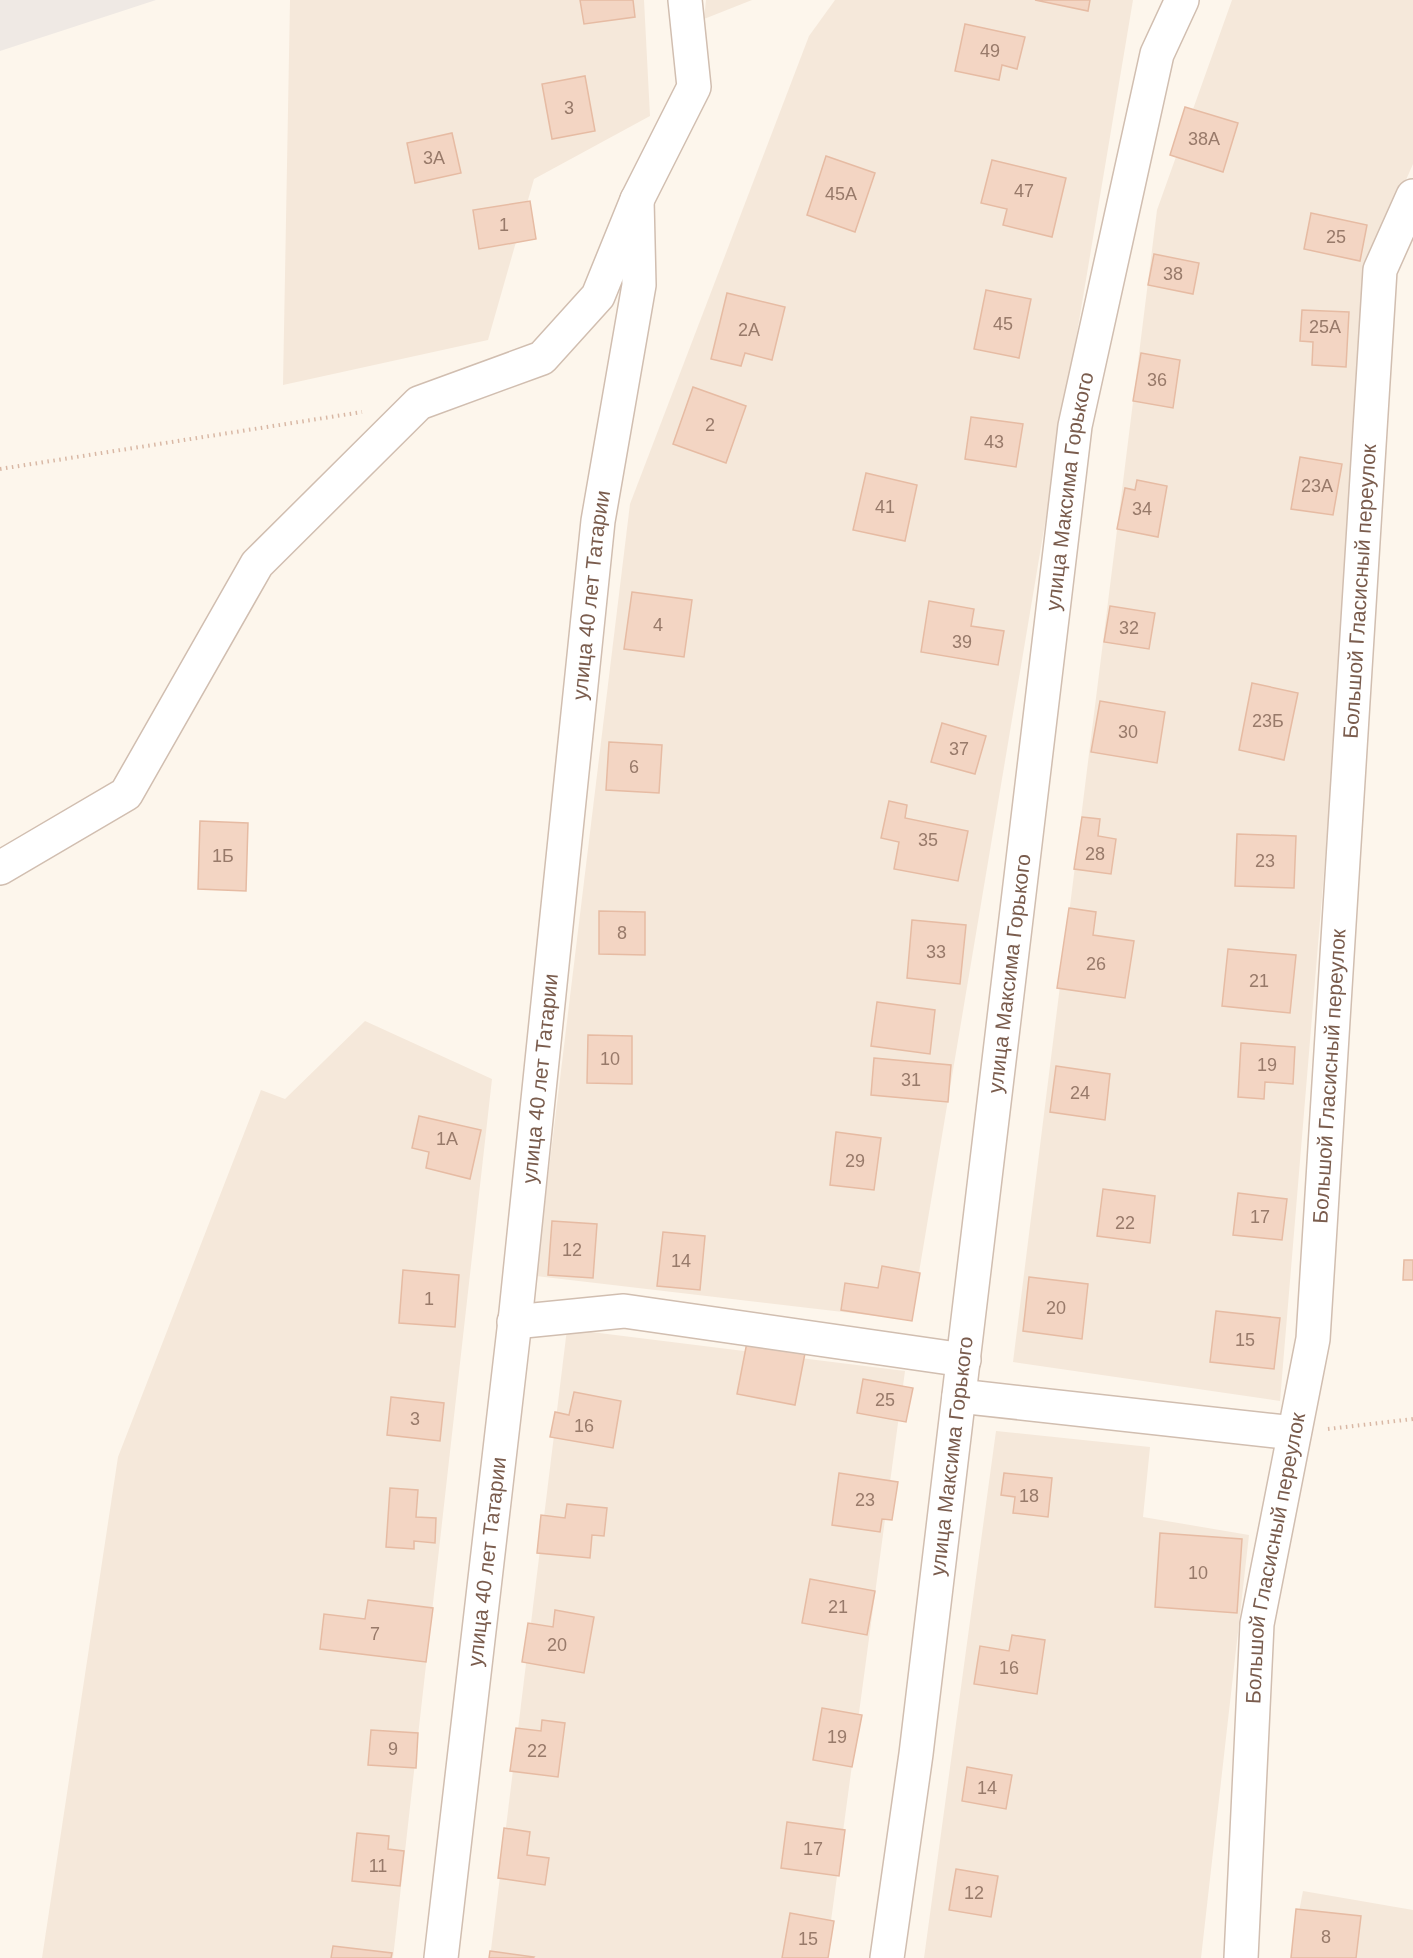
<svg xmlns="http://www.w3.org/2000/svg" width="1413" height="1958" viewBox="0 0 1413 1958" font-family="Arial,sans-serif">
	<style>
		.residential { fill: #f5e8da }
		.industrial { fill: #efe9e4 }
		.building { fill: #f3d5c3; stroke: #e6bba3; stroke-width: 1.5 }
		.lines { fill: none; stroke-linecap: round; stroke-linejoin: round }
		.minor-casing { stroke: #d1beb0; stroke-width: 36 }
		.path { stroke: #d9b8a5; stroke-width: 4; stroke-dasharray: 1.5 4.5; stroke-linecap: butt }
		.minor { stroke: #fff; stroke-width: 33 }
		.labels { text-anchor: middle; stroke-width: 4.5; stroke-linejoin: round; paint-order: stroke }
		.number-label { font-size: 18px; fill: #987a6a }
		.street-label { font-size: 21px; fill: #7a5c4d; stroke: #fffaf3 }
	</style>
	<rect width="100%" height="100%" fill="#fdf6ec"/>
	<g class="residential">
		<path d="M290,0H644L650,116L534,179L488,340L283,385Z"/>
		<path d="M706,0H752L704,19Z"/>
		<path d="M835,0H1133L911,1320L536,1276L630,504L809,36Z"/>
		<path d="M1232,0H1413V164L1376,248L1280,1401L1013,1362L1157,210Z"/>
		<path d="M365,1021L492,1079L393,1958H42L118,1457L261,1090L285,1099Z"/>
		<path d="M567,1329L905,1371L826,1958H490Z"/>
		<path d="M996,1431L1150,1447L1143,1517L1249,1535L1201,1958H924Z"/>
		<path d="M1303,1891L1413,1910V1958H1290Z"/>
	</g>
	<path class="industrial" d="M0,0H156L0,51Z"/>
	<g class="building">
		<path d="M580,0H633L635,17L584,24Z"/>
		<path d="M1035,0H1090L1088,11Z"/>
		<path d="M965,24L1025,37L1017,69L1002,65L999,80L955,71Z"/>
		<path d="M585,76L595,131L552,139L542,84Z"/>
		<path d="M1185,107L1238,123L1223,172L1170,155Z"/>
		<path d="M452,133L461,173L415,183L407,143Z"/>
		<path d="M826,156L875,173L855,232L807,215Z"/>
		<path d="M992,160L1066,178L1052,237L1003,225L1007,209L981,203Z"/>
		<path d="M530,201L536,239L479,249L473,210Z"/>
		<path d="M1311,213L1367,225L1360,261L1304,249Z"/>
		<path d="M1154,254L1199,263L1193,294L1148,285Z"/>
		<path d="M986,290L1031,299L1019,358L974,349Z"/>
		<path d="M727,293L785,307L772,360L745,353L741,366L711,359Z"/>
		<path d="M1302,310L1349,312L1346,367L1312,365L1313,342L1300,341Z"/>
		<path d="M1141,353L1180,360L1173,408L1133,401Z"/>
		<path d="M693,387L746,406L726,463L673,444Z"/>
		<path d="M971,417L1023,424L1016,467L965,459Z"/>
		<path d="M1300,457L1342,464L1333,515L1291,509Z"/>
		<path d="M866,473L917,485L905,541L853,530Z"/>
		<path d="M1137,480L1167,486L1158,537L1117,529L1125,488L1135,490Z"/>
		<path d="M632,592L692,600L684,657L624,649Z"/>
		<path d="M929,601L974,609L971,626L1004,631L998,665L921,652Z"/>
		<path d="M1110,606L1155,613L1149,649L1104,642Z"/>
		<path d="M1252,683L1298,693L1284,760L1239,750Z"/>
		<path d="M1100,701L1165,712L1157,763L1091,752Z"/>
		<path d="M942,723L986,736L975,774L931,762Z"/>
		<path d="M609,742L662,745L659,793L606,790Z"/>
		<path d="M889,801L907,805L905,818L968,831L958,881L894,869L899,842L881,838Z"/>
		<path d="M1082,817L1100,819L1098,836L1116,839L1111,874L1074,869Z"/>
		<path d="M200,821L248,823L246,891L198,889Z"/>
		<path d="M1237,834L1296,836L1294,888L1235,886Z"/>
		<path d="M1069,908L1096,912L1093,935L1134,941L1125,998L1057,988Z"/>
		<path d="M599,911L645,912V955L599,954Z"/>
		<path d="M912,920L966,925L960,984L907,978Z"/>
		<path d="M1228,949L1296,955L1290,1013L1222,1006Z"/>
		<path d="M877,1002L935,1010L930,1054L871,1046Z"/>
		<path d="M588,1035L632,1036V1084L587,1083Z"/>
		<path d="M1241,1043L1295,1047L1293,1084L1265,1082L1264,1099L1238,1097Z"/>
		<path d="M874,1058L951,1065L948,1102L871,1095Z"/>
		<path d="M1056,1066L1110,1074L1105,1120L1050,1112Z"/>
		<path d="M419,1116L481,1130L470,1179L426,1168L429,1152L412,1148Z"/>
		<path d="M836,1132L881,1138L874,1190L830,1185Z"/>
		<path d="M1103,1189L1155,1196L1150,1243L1097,1236Z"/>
		<path d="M1238,1193L1287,1199L1282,1240L1233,1235Z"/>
		<path d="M552,1221L597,1224L593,1278L548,1275Z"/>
		<path d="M663,1232L705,1236L700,1290L657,1286Z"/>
		<path d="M1404,1260H1413V1280H1403Z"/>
		<path d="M882,1266L920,1273L912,1321L841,1310L845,1283L878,1288Z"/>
		<path d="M403,1270L459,1275L455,1327L399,1323Z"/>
		<path d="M1029,1277L1088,1284L1082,1339L1023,1331Z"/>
		<path d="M1216,1311L1280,1318L1274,1369L1210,1362Z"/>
		<path d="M748,1337L806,1348L795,1405L737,1394Z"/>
		<path d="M863,1379L913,1388L906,1422L857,1413Z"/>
		<path d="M574,1392L621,1401L613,1448L550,1437L555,1412L569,1415Z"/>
		<path d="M391,1397L444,1403L440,1441L387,1435Z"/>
		<path d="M839,1473L898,1482L892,1520L882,1519L880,1532L832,1525Z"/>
		<path d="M1004,1473L1052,1478L1048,1517L1013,1513L1015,1497L1001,1495Z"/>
		<path d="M390,1488L418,1490L416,1517L436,1518L435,1543L414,1541V1549L386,1547Z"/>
		<path d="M567,1504L607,1508L604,1536L592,1535L590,1558L537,1553L541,1515L565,1518Z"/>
		<path d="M1160,1533L1242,1539L1237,1613L1155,1607Z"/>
		<path d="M810,1579L875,1591L867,1635L802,1623Z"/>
		<path d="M368,1600L433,1608L426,1662L320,1649L324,1614L365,1619Z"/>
		<path d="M555,1610L594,1617L584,1673L522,1662L528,1623L553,1627Z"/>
		<path d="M1012,1635L1045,1640L1037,1694L974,1684L980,1646L1009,1651Z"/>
		<path d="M822,1708L862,1715L852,1767L813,1760Z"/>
		<path d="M542,1720L565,1723L558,1777L510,1771L516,1728L541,1731Z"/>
		<path d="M371,1730L418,1733L416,1768L368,1765Z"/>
		<path d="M967,1767L1012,1775L1006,1809L962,1801Z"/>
		<path d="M787,1822L845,1830L839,1876L781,1868Z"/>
		<path d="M504,1828L530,1832L527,1855L549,1858L545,1885L498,1878Z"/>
		<path d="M357,1833L389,1836L388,1849L404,1851L400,1886L352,1881Z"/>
		<path d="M956,1869L998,1876L991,1917L949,1910Z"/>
		<path d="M1296,1909L1361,1916L1356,1958H1291Z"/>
		<path d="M790,1913L834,1921L828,1958H782Z"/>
		<path d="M333,1946L392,1953L391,1958H331Z"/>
		<path d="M490,1951L534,1957L533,1958H489Z"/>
	</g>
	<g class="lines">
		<g class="minor-casing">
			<g id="minor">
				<path d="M0,868L126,794L257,564L419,403L542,358L598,296L637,200L694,87L685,0"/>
				<path d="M514,1322L624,1311L964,1360"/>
				<path d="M959,1396L1294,1433"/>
				<path id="s1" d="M441,1958L516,1312L598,521L639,285L637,200"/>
				<path id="s2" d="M887,1958L916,1754L1075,426L1157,54L1182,0"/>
				<path id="s3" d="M1241,1958L1257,1624L1313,1339L1380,270L1413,196"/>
			</g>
		</g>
		<g class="path">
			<path d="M0,469L362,412"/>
			<path d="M1328,1429L1413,1419"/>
		</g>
		<use href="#minor" class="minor"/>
	</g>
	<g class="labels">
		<g class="number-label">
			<text x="990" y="57">49</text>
			<text x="569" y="114">3</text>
			<text x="1204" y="145">38А</text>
			<text x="434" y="164">3А</text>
			<text x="1024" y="197">47</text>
			<text x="841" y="200">45А</text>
			<text x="504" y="231">1</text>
			<text x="1336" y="243">25</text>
			<text x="1173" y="280">38</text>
			<text x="1003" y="330">45</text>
			<text x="1325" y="333">25А</text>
			<text x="749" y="336">2А</text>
			<text x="1157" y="386">36</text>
			<text x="710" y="431">2</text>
			<text x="994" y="448">43</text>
			<text x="1317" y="492">23А</text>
			<text x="885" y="513">41</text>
			<text x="1142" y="515">34</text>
			<text x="658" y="631">4</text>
			<text x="1129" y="634">32</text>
			<text x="962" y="648">39</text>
			<text x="1268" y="727">23Б</text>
			<text x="1128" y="738">30</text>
			<text x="959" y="755">37</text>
			<text x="634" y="773">6</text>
			<text x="928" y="846">35</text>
			<text x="1095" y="860">28</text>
			<text x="223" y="862">1Б</text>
			<text x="1265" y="867">23</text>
			<text x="622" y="939">8</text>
			<text x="936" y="958">33</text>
			<text x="1096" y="970">26</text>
			<text x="1259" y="987">21</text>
			<text x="610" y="1065">10</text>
			<text x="1267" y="1071">19</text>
			<text x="911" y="1086">31</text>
			<text x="1080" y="1099">24</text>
			<text x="447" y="1145">1А</text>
			<text x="855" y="1167">29</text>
			<text x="1260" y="1223">17</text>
			<text x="1125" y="1229">22</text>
			<text x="572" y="1256">12</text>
			<text x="681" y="1267">14</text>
			<text x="429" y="1305">1</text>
			<text x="1056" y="1314">20</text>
			<text x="1245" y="1346">15</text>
			<text x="885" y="1406">25</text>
			<text x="415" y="1425">3</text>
			<text x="584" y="1432">16</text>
			<text x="1029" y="1502">18</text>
			<text x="865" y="1506">23</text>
			<text x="1198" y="1579">10</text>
			<text x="838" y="1613">21</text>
			<text x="375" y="1640">7</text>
			<text x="557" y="1651">20</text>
			<text x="1009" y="1674">16</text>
			<text x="837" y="1743">19</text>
			<text x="393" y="1755">9</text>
			<text x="537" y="1757">22</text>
			<text x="987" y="1794">14</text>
			<text x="813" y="1855">17</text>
			<text x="378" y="1872">11</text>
			<text x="974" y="1899">12</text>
			<text x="1326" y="1943">8</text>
			<text x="808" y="1945">15</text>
		</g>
		<g class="street-label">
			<text dy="7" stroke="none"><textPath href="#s2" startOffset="1478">улица Максима Горького</textPath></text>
			<text dy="7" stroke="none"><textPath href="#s3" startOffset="1374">Большой Гласисный переулок</textPath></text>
			<text dy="7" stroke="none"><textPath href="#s1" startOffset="1371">улица 40 лет Татарии</textPath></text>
			<text dy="7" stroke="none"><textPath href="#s2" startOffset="992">улица Максима Горького</textPath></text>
			<text dy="7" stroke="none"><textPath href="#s3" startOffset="888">Большой Гласисный переулок</textPath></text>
			<text dy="7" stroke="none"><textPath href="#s1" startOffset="885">улица 40 лет Татарии</textPath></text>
			<text dy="7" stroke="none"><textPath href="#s2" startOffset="506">улица Максима Горького</textPath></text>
			<text dy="7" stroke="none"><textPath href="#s3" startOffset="402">Большой Гласисный переулок</textPath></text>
			<text dy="7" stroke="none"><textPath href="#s1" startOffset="399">улица 40 лет Татарии</textPath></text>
		</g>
	</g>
</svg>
